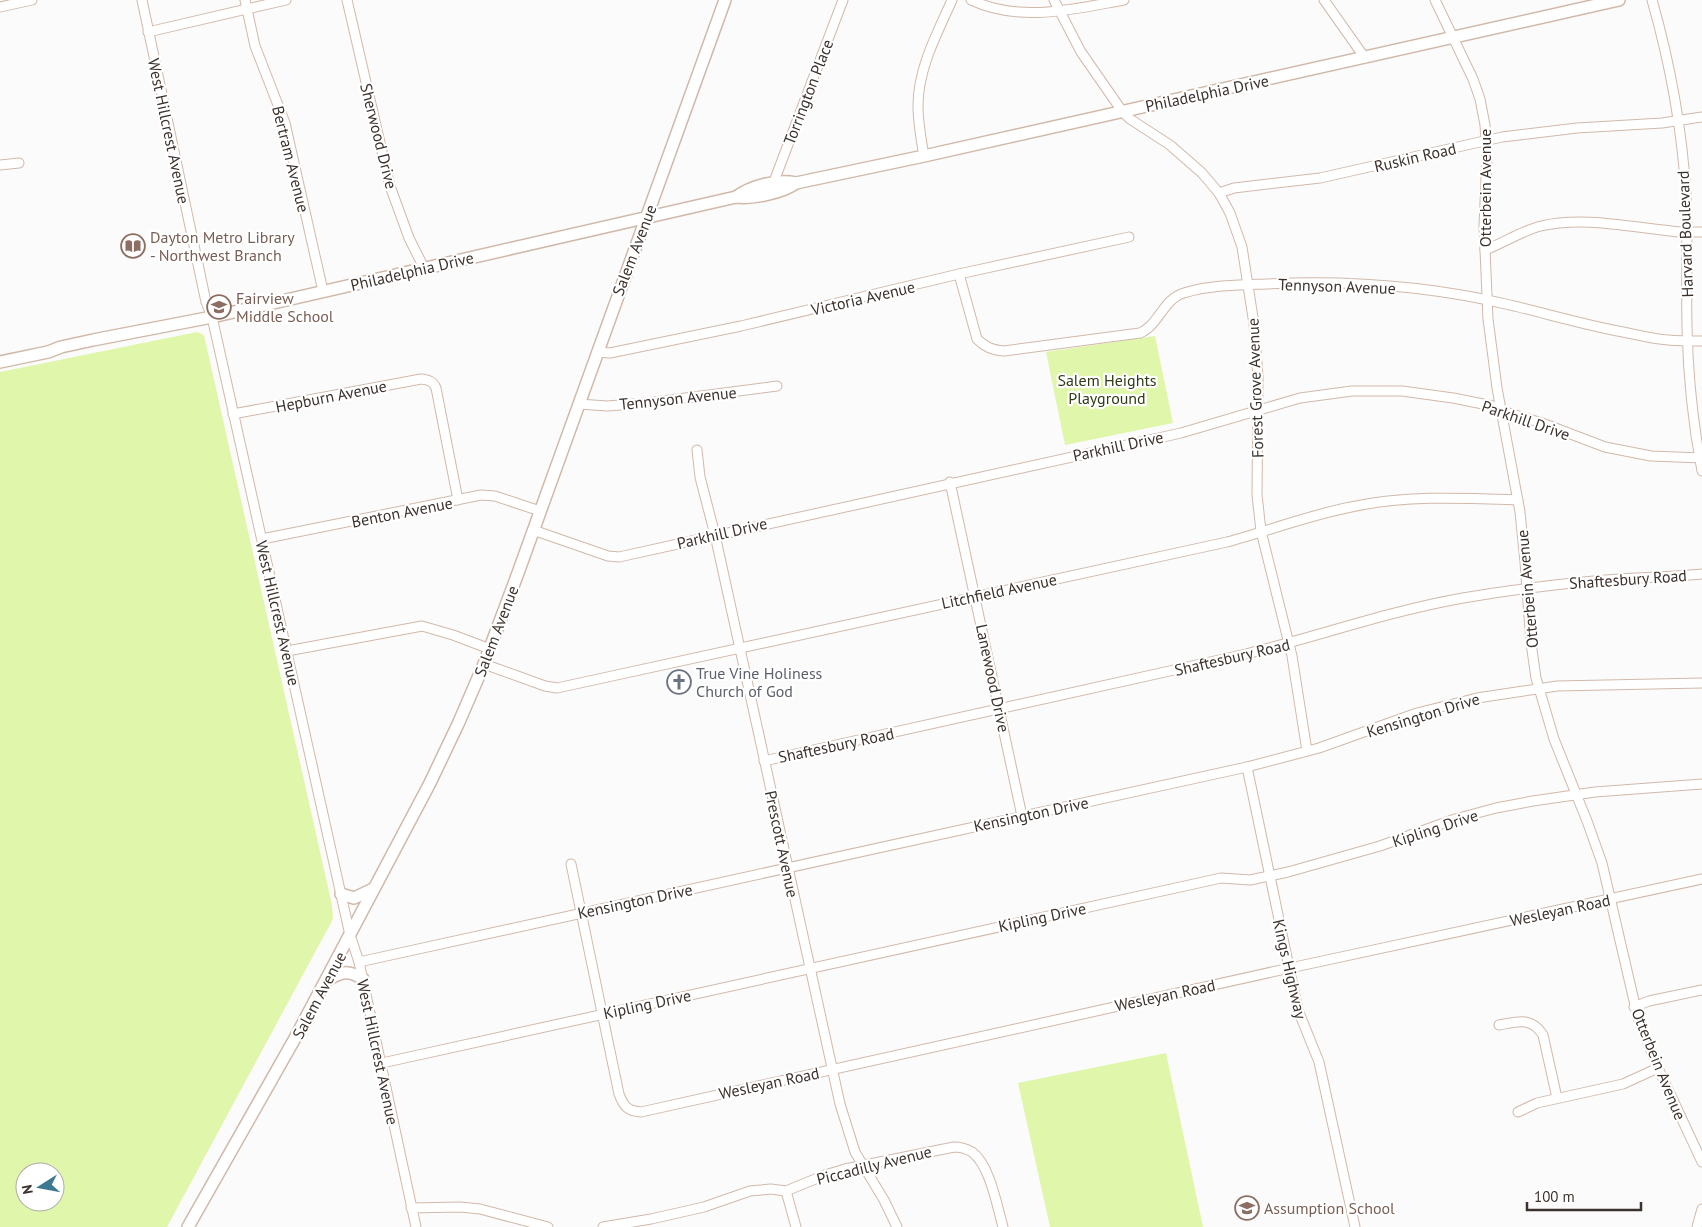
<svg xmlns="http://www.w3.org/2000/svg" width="1702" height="1227" viewBox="0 0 1702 1227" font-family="'PT Sans',sans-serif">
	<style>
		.green { fill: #e0f6ab; fill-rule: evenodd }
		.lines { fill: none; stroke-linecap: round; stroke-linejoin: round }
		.minor-casing { stroke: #d1b9aa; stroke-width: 11 }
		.major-casing { stroke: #d1b9aa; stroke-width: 14 }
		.minor { stroke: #fff; stroke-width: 9 }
		.major { stroke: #fff; stroke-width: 11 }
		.labels { text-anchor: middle; stroke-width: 4.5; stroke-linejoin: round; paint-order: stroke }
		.street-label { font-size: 16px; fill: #3c322d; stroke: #fff }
		.education-label { font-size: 16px; fill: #785e54; stroke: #fff; text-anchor: start }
		.park-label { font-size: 16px; fill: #303a13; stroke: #fff }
		.worship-label { font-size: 16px; fill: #5b616d; stroke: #fff; text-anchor: start }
	</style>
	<rect width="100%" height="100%" fill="#fbfbfb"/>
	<g class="green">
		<path d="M197,332L204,335L332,905L333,919L167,1227H0V372ZM25,1172H55V1202H25Z"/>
		<path d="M1155,336L1173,423L1065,445L1046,352Z"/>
		<path d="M1166,1053L1203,1227H1050L1018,1083Z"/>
	</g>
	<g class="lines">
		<g class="minor-casing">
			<g id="minor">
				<path d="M142,0L206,302L212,317L350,935L359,962L416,1227"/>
				<path d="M245,0L255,46L285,123L323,291"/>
				<path d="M347,0L390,186L409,238L424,268"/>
				<path d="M971,0C1020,23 1074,9 1124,0"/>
				<path d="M1054,0L1081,52L1122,111L1130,119L1170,145L1202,173L1219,193L1230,213L1242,247L1254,324L1258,377L1257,495L1261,531L1292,656L1307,751"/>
				<path d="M1324,0L1365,58"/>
				<path d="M1435,0L1473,79L1480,99L1485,125L1487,156L1484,226L1488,319L1497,388L1520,512L1525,562L1531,643L1536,678L1554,739L1587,821L1602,863L1638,1018L1658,1068L1702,1162"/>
				<path d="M1652,0C1670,63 1682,129 1686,194C1688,239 1686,283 1687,327C1688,376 1693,424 1702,471"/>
				<path d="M0,7L32,0"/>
				<path d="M148,32L286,0"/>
				<path d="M924,156C921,139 918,123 918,106C918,68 937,34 952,0"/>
				<path d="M0,165L19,163"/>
				<path d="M773,184L843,0"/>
				<path d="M1219,193L1234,188L1320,178L1502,137L1577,128L1662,123L1702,117"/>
				<path d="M1485,250C1504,243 1521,231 1541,226C1583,216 1629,227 1671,231C1681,233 1692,232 1702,232"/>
				<path d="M959,274L977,339C985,347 992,350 1004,351L1140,333C1159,325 1163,299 1184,293C1209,285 1239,285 1266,284C1348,280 1430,286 1510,305C1548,314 1585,325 1623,332C1638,335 1653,339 1668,340C1679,341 1691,341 1702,341"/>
				<path d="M597,352L610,353L741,326L959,274L1129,237"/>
				<path d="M579,404L607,406L647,403L777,386"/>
				<path d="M233,414L421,379C429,380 433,381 436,388L458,500"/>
				<path d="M697,450L700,477L715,535L840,1104L855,1152L884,1200L897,1227"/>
				<path d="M950,482L1022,816"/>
				<path d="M533,530L608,556L619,557L1181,433L1300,398L1352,391H1402L1453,398L1493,406L1502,411L1542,423L1605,447L1651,456L1702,458"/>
				<path d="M262,539L481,495L495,496L540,511"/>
				<path d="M287,651L422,626L453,635L490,649"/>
				<path d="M484,664L545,686L557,688L1227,542C1268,531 1309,515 1351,507C1407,495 1462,498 1518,500"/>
				<path d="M764,761L1246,654C1319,636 1389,611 1463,598C1515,589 1566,583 1618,579C1646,577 1674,577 1702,574"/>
				<path d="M1247,767L1298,1010L1319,1062L1355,1227"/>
				<path d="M571,864L619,1094C624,1107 628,1111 641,1112L1290,968L1702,879"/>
				<path d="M359,962L1247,767L1319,748L1417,713L1477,698L1557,686L1702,683"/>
				<path d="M1634,1007L1649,1001L1702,990"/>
				<path d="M1499,1025C1517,1022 1531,1016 1543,1035L1557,1098"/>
				<path d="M382,1063L1221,878L1250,880L1288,872L1380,846L1455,819L1496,808L1533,801L1595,792L1702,784"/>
				<path d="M1518,1112L1537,1103L1623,1084L1658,1068"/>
				<path d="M786,1191L796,1227"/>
				<path d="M411,1208L460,1207L480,1209L548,1227"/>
				<path d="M603,1227L651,1219L704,1207L750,1191L771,1189L786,1191L825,1175L845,1169L954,1147C960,1147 967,1149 972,1152C990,1165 997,1206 1003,1227"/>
				<path d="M1697,1227L1702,1209"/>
			</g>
		</g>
		<g class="major-casing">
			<g id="major">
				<path d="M736,197C751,186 777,179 796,183L924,156L1619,0"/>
				<path d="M0,362L48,352L61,347L93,340L212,317L736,197C752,199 783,193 796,183"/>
				<path d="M341,894L354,898L373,889"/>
				<path d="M326,981C341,972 347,969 363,979"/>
				<path d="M188,1227L294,1040L430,783L459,722L484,664L518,573L725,0"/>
			</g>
		</g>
		<use href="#minor" class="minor"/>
		<use href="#major" class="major"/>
	</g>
	<defs>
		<g id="library-ring" transform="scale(1.25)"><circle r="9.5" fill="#fff" stroke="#8d6e63" stroke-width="1.5"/><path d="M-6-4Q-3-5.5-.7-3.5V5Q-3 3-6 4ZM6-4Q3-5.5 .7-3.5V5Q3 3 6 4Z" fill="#8d6e63"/></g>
		<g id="school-ring" transform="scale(1.25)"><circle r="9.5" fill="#fff" stroke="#8d6e63" stroke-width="1.5"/><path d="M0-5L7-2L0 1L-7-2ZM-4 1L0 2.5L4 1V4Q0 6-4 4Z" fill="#8d6e63"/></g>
		<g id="church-ring" transform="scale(1.25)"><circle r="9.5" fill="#fff" stroke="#6b7280" stroke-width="1.5"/><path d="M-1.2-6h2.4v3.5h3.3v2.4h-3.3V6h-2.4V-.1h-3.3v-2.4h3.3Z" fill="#6b7280"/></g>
	</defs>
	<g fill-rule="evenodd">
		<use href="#library-ring" x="133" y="246"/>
		<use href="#school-ring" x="219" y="307"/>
		<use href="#church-ring" x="679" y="682"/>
		<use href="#school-ring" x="1247" y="1208"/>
	</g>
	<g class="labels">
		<g class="street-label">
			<text transform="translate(808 92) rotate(-69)" y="6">Torrington Place</text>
			<text transform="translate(1207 93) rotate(-12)" y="6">Philadelphia Drive</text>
			<text transform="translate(169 131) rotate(78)" y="6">West Hillcrest Avenue</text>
			<text transform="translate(379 136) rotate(76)" y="6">Sherwood Drive</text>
			<text transform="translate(1415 157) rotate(-13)" y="6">Ruskin Road</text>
			<text transform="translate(291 159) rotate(76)" y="6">Bertram Avenue</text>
			<text transform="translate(1485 188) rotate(-90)" y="6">Otterbein Avenue</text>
			<text transform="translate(1685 234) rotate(-92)" y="6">Harvard Boulevard</text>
			<text transform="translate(634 250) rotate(-69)" y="6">Salem Avenue</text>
			<text transform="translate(412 271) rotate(-13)" y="6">Philadelphia Drive</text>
			<text transform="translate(1337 286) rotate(2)" y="6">Tennyson Avenue</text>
			<text transform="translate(863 298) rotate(-13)" y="6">Victoria Avenue</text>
			<text transform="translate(1255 388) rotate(-92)" y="6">Forest Grove Avenue</text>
			<text transform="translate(331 396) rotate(-11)" y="6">Hepburn Avenue</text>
			<text transform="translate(678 398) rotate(-6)" y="6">Tennyson Avenue</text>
			<text transform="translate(1526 420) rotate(19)" y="6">Parkhill Drive</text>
			<text transform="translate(1118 446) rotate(-12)" y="6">Parkhill Drive</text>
			<text transform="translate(402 512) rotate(-11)" y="6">Benton Avenue</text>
			<text transform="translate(722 533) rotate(-13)" y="6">Parkhill Drive</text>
			<text transform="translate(1628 579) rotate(-4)" y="6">Shaftesbury Road</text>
			<text transform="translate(1527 589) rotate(-95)" y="6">Otterbein Avenue</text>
			<text transform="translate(999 591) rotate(-12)" y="6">Litchfield Avenue</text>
			<text transform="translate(278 613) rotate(77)" y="6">West Hillcrest Avenue</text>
			<text transform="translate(496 631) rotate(-69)" y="6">Salem Avenue</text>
			<text transform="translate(1232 657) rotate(-13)" y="6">Shaftesbury Road</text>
			<text transform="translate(993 678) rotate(78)" y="6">Lanewood Drive</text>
			<text transform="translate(1423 715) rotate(-17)" y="6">Kensington Drive</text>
			<text transform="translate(836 745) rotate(-12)" y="6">Shaftesbury Road</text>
			<text transform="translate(1031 814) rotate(-12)" y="6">Kensington Drive</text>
			<text transform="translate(1435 828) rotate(-18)" y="6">Kipling Drive</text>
			<text transform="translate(782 844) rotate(78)" y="6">Prescott Avenue</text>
			<text transform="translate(635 901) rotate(-12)" y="6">Kensington Drive</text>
			<text transform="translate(1560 910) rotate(-12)" y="6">Wesleyan Road</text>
			<text transform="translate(1042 917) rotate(-12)" y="6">Kipling Drive</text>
			<text transform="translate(1290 969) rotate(77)" y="6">Kings Highway</text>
			<text transform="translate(319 995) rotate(-62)" y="6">Salem Avenue</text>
			<text transform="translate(1165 995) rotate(-12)" y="6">Wesleyan Road</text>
			<text transform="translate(647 1004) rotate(-12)" y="6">Kipling Drive</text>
			<text transform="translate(378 1052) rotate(78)" y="6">West Hillcrest Avenue</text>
			<text transform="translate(1659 1064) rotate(68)" y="6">Otterbein Avenue</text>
			<text transform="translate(769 1083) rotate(-12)" y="6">Wesleyan Road</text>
			<text transform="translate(874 1165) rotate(-14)" y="6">Piccadilly Avenue</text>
		</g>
		<g class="education-label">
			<text x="150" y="243">Dayton Metro Library<tspan x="150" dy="18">- Northwest Branch</tspan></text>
			<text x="236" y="304">Fairview<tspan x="236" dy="18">Middle School</tspan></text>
			<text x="1264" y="1214">Assumption School</text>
		</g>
		<g class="park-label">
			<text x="1107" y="386">Salem Heights<tspan x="1107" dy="18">Playground</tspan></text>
		</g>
		<g class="worship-label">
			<text x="696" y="679">True Vine Holiness<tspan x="696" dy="18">Church of God</tspan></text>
		</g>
	</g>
	<g transform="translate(40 1187) rotate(259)"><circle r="24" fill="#ffffff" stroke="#b1adab"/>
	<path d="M0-4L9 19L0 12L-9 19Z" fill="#3d7990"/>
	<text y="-8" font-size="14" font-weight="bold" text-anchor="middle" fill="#3c322d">N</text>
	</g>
	<path d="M1527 1202v8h114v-8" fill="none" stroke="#3c322d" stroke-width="2.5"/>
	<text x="1534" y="1202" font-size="15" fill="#3c322d" stroke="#ffffff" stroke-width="4" paint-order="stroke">100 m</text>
</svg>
